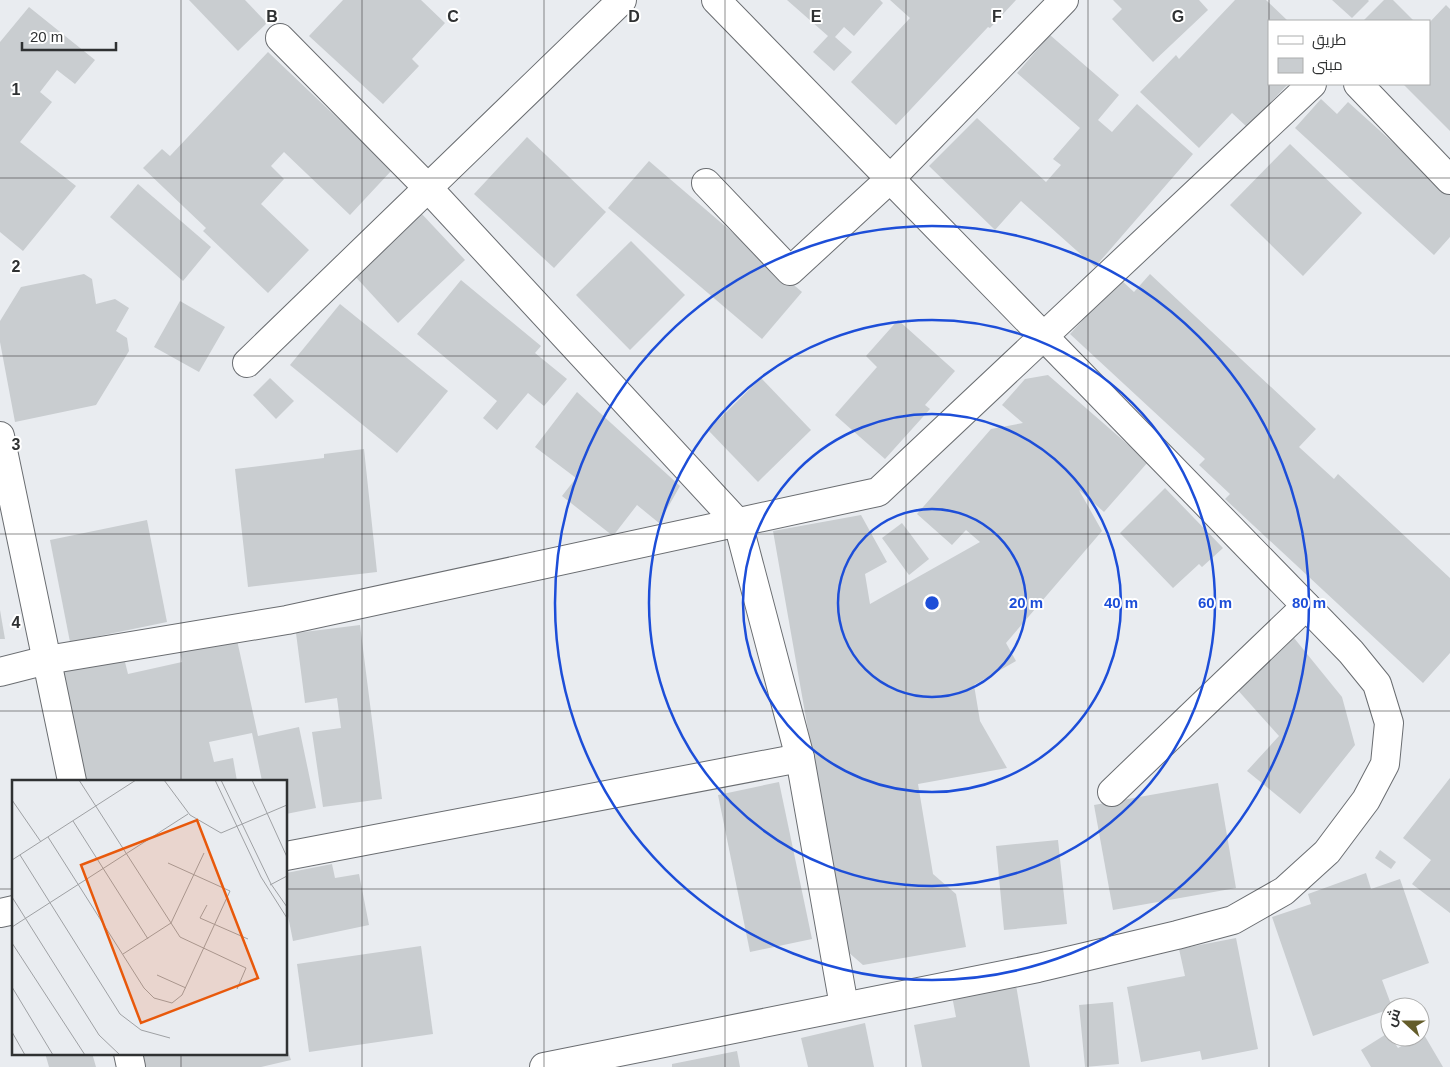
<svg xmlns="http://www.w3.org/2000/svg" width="1450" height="1067" viewBox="0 0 1450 1067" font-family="Helvetica,Cairo,sans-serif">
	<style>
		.building { fill: #c9cdd0 }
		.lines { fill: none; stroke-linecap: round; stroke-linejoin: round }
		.minor-casing { stroke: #6a6d71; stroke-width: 30 }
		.minor { stroke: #fff; stroke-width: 28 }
		.grid { fill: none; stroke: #2f3132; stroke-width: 1; stroke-opacity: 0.55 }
		.ring { fill: none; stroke: #1d4ed8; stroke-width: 2.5 }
		.inset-road { fill: none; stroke: #9fa1a4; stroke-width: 1 }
		.view { fill: #e8590c; fill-opacity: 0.15; stroke: #e8590c; stroke-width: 2.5 }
		.inset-edge { fill: none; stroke: #2f3132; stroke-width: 2.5 }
		.grid-label { font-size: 16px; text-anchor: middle; font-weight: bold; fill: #2f3132; stroke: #fff; stroke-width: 4; stroke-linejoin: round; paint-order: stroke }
		.centre { fill: #1d4ed8; stroke: #fff; stroke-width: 2.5 }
		.ring-label { font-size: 15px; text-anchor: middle; font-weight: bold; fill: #1d4ed8; stroke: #fff; stroke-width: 4; stroke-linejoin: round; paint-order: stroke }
	</style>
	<rect width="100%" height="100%" fill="#e9ecf0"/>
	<g class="building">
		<path d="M189,0H245L267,23L238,51Z"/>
		<path d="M343,0H421L445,23L412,59L419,66L383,104L309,36Z"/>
		<path d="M787,0H880L883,3L854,36L844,27L835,37L852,52L834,71L813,52L828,36Z"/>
		<path d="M890,0H1016L990,28L988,27L896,125L851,82L910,18Z"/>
		<path d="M1113,0H1199L1208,10L1153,62L1112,19L1122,9Z"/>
		<path d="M1235,0H1266L1288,21H1269V84H1288L1247,127L1232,113L1199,148L1140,92L1176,55L1179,59Z"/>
		<path d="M1332,0H1368L1369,1L1352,18Z"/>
		<path d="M1384,0H1393L1414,21H1363Z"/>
		<path d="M1446,5L1450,9V131L1403,84H1429V23Z"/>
		<path d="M29,7L95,60L75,84L57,70L40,92L52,102L20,142L76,186L23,251L0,232V42Z"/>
		<path d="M1050,35L1119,95L1098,120L1112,132L1137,104L1193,154L1095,267L1021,201L995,230L929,166L977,118L1046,182L1061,165L1053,159L1080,128L1017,73Z"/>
		<path d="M268,52L392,170L350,215L284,152L271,166L284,179L261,204L309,250L268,293L203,231L206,228L143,168L162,149L170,156Z"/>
		<path d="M1321,99L1337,114L1348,102L1450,194V237L1434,255L1295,128Z"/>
		<path d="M527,137L606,212L554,268L474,194Z"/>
		<path d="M1290,144L1362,213L1303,276L1230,205Z"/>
		<path d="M649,161L802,292L762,339L608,208Z"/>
		<path d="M138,184L211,247L183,281L110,217Z"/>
		<path d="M420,212L465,260L398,323L353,274Z"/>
		<path d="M631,241L685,295L630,350L576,295Z"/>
		<path d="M84,274L92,279L96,304L115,299L129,308L116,331L127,338L129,351L96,405L15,422L0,342V321L21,287Z"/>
		<path d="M1150,274L1316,429L1299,447L1334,479L1338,474L1450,578V653L1423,683L1225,499L1230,494L1199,465L1205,459L1070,334L1120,279L1134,292Z"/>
		<path d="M461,280L541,346L535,353L567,379L544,406L528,393L497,430L483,418L497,401L417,334Z"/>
		<path d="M180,301L225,327L199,372L154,347Z"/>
		<path d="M340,304L448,391L397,453L290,365Z"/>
		<path d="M898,320L955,371L925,405L930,409L885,459L835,415L877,367L866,356Z"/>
		<path d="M1048,375L1148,462L1104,512L1079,490L1102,531L1006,643L1016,661L974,685L980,721L1007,768L918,784L933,874L956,894L966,947L863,965L847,951L773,531L861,515L887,562L865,574L870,604L980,542L966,530L952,545L917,514L991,429L1023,423L1002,405L1025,379Z"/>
		<path d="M270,378L294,401L276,419L253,395Z"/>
		<path d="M761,378L811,430L758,482L708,430Z"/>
		<path d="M577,392L680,486L659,523L637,505L613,536L562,496L576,478L535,447Z"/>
		<path d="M364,449L377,572L248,587L235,469L324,458V454Z"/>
		<path d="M1165,488L1223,548L1202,567L1199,564L1173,588L1120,533Z"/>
		<path d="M147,520L167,622L70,642L50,540Z"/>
		<path d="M902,523L929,559L909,575L882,538Z"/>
		<path d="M0,610L5,639H0Z"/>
		<path d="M360,625L382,799L323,807L312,732L341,728L337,698L305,703L296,633Z"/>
		<path d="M1290,633L1342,697L1355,745L1300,814L1247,771L1279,736L1235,687Z"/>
		<path d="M237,640L258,736L299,727L316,808L286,814V781H262L252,733L209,742L214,762L233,758L237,781H85L62,671L124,658L128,674L182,662L180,652Z"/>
		<path d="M1450,778V913L1412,884L1431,860L1403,838Z"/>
		<path d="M779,782L812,939L750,952L718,795Z"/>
		<path d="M1218,783L1236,888L1113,910L1094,805Z"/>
		<path d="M1058,840L1067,924L1004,930L996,846Z"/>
		<path d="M1380,850L1396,862L1391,869L1375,858Z"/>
		<path d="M332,864L335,878L359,874L369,925L293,941L286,906V873Z"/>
		<path d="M1366,873L1371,889L1400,879L1429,963L1382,980L1392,1007H1390V1009L1313,1036L1272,917L1311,904L1308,894Z"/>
		<path d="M1236,938L1258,1049L1202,1060L1200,1051L1141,1062L1127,987L1185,976L1179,949Z"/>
		<path d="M421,946L433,1034L309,1052L297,964Z"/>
		<path d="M1016,985L1030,1067H922L914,1025L956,1017L952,996Z"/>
		<path d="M1113,1002L1119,1064L1085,1067L1079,1005Z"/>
		<path d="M865,1023L874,1067H808L801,1038Z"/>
		<path d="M1388,1033L1398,1048L1417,1037H1420V1035L1423,1033L1443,1067H1371L1361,1050Z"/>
		<path d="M286,1045L291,1060L261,1067H138L135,1053H286Z"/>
		<path d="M737,1051L740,1067H672V1064Z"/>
		<path d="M45,1053H92L96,1067H49Z"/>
	</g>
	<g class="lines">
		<g class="minor-casing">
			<g id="minor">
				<path d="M280,38L428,188L738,523L800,758L844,1006"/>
				<path d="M1358,84L1450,180"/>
				<path d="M706,183L790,271L891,178L1064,0"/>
				<path d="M247,363L622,0"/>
				<path d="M0,436L72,781"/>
				<path d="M0,672L47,660L287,620L878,492L1312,84"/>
				<path d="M1112,792L1306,606"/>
				<path d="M286,856L800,758"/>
				<path d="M0,913L14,910"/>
				<path d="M128,1053L131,1067"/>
				<path d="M544,1067L1038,968L1177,935L1233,920L1284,891L1327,852L1366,800L1385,764L1389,723L1377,684L1351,652L716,0"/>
			</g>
		</g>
		<use href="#minor" class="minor"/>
	</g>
	<path class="grid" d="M181,0V781M362,0V1067M544,0V1067M725,0V1067M906,0V1067M1088,0V1067M1269,0V21M1269,21V84M1269,84V1067M0,178H1450M0,356H1450M0,534H1450M0,711H1450M0,889H14M286,889H1450M181,1053V1067"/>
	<g class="ring">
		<circle cx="932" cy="603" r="94"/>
		<circle cx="932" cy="603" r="189"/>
		<circle cx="932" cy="603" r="283"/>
		<circle cx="932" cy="603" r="377"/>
	</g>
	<g transform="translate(12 780)">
		<rect width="275" height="275" fill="#e9ecf0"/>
		<path class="inset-road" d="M67,0L168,157L234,188L225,209M152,0L178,35L209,53L275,25M203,0L249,97L275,138M209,0L259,104L275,127M240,0L275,77M0,20L29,62M61,41L136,159M36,57L132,208L142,218L160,223L170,215L218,111L156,83M8,75L108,234L129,250L158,258M0,80L124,0M258,105L275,96M0,117L87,255L108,275M195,125L188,138L236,159M0,147L176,34M0,163L73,275M111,174L159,143L192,73M145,195L174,208M0,207L41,275M0,252L13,275"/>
		<path class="view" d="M185,40L246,198L129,243L69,85Z"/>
		<rect width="275" height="275" class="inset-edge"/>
	</g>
	<g class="grid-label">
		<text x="272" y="22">B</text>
		<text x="453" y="22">C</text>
		<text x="634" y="22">D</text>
		<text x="816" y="22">E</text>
		<text x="997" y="22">F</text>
		<text x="1178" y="22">G</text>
		<text x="16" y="95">1</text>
		<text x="16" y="272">2</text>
		<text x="16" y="450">3</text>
		<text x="16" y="628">4</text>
	</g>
	<circle cx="932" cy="603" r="8" class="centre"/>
	<g class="ring-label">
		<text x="1026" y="608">20 m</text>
		<text x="1121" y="608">40 m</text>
		<text x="1215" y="608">60 m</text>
		<text x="1309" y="608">80 m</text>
	</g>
	<rect x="1268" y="20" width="162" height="65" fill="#ffffff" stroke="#acadad"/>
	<rect x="1278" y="36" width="25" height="8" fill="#ffffff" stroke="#acadad"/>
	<text x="1312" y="45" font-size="15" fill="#2f3132">طريق</text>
	<rect x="1278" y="58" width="25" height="15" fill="#c9cdd0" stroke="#acadad"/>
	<text x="1312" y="70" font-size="15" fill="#2f3132">مبنى</text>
	<g transform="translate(1405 1022) rotate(291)"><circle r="24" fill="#ffffff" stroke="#acadad"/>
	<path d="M0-4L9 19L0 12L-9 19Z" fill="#645d2a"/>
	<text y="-8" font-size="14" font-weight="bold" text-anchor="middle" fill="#2f3132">ش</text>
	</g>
	<path d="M22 42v8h94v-8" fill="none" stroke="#2f3132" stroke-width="2.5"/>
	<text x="30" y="42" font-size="15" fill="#2f3132" stroke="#ffffff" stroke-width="4" paint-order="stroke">20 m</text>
</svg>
